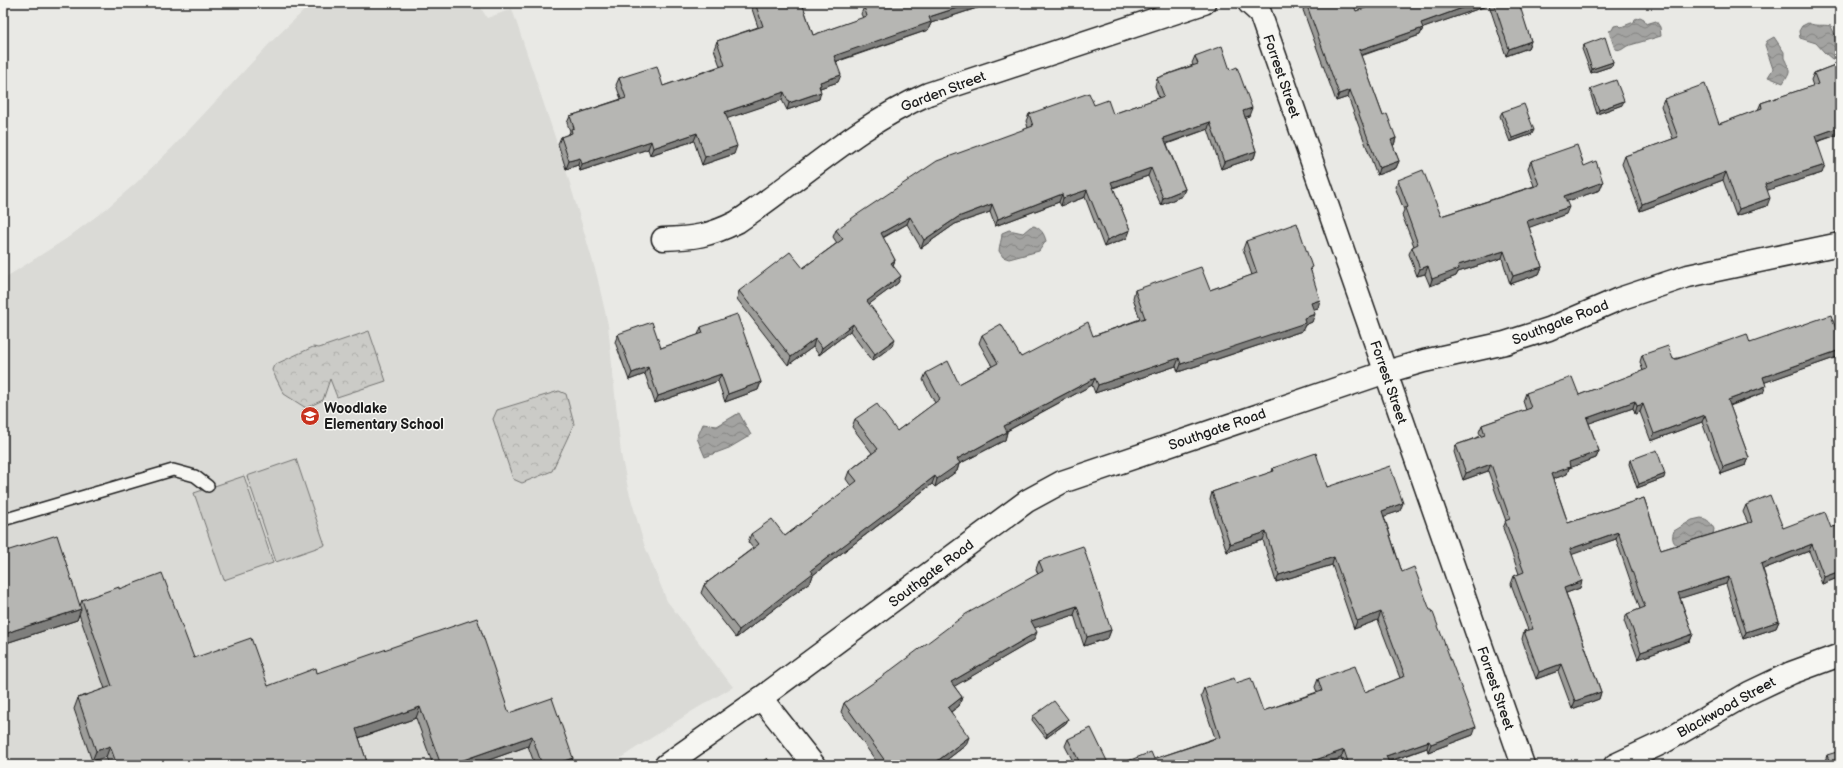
<svg xmlns="http://www.w3.org/2000/svg" width="1843" height="768" viewBox="0 0 1843 768" font-family="'Balsamiq Sans',sans-serif">
	<style>
		.built { fill: #dadad6 }
		.forest { fill: url(#forest-crowns); stroke: #747472 }
		.pitch { fill: #cbcbc7; stroke: #747472 }
		.water { fill: url(#water-waves); stroke: #6d6d6c }
		.lines { fill: none; stroke-linecap: round; stroke-linejoin: round }
		.lane-casing { stroke: #1c1c1c; stroke-width: 14 }
		.street-casing { stroke: #1c1c1c; stroke-width: 25 }
		.secondary-casing { stroke: #1c1c1c; stroke-width: 25 }
		.lane { stroke: #f6f6f2; stroke-width: 11 }
		.street { stroke: #f6f6f2; stroke-width: 22 }
		.secondary { stroke: #f6f6f2; stroke-width: 22 }
		.wall { fill: #9d9d9a; stroke: #1c1c1c }
		.shaded-wall { fill: #7f7f7d; stroke: #1c1c1c }
		.building { fill: #b6b6b3; stroke: #1c1c1c }
		.labels { text-anchor: middle; stroke-width: 3; stroke-linejoin: round; paint-order: stroke }
		.street-label { font-size: 14px; fill: #1c1c1c; stroke: #f6f6f2 }
		.poi-label { font-size: 14px; font-weight: bold; fill: #1c1c1c; stroke: #f6f6f2; text-anchor: start }
	</style>
	<defs>
		<pattern id="forest-crowns" width="20" height="18" patternUnits="userSpaceOnUse"><rect width="20" height="18" fill="#cbcbc7"/><path d="M2 6a3 3 0 1 1 6 0M12 15a3 3 0 1 1 6 0" fill="none" stroke="#aeaeaa"/></pattern>
		<pattern id="water-waves" width="16" height="10" patternUnits="userSpaceOnUse"><rect width="16" height="10" fill="#a3a3a1"/><path d="M0 5q4-4 8 0t8 0" fill="none" stroke="#848482"/></pattern>
	</defs>
	<rect width="100%" height="100%" fill="#e9e9e5"/>
	<filter id="ink" filterUnits="userSpaceOnUse"><feTurbulence type="fractalNoise" baseFrequency=".025" numOctaves="2"/><feDisplacementMap in="SourceGraphic" scale="8" xChannelSelector="R" yChannelSelector="G"/><feConvolveMatrix kernelMatrix="1 2 1 2 8 2 1 2 1" color-interpolation-filters="sRGB"/></filter>
	<g filter="url(#ink)">
		<path class="built" d="M312,3H478L487,18L512,9L566,170L597,276L608,325L621,454L628,488L644,544L667,601L733,687L694,710L610,765H3V279L66,239L106,209L136,183L173,147L272,41Z"/>
		<g class="forest">
			<path d="M369,331L386,381L337,397L330,379L323,400L306,408L284,394L272,370L274,365L313,347L319,348Z"/>
			<path d="M559,391L566,394L574,424L552,471L522,483L513,479L493,419L497,410Z"/>
		</g>
		<g class="pitch">
			<path d="M296,459L325,545L276,562L247,476Z"/>
			<path d="M244,476L273,563L224,580L194,493Z"/>
		</g>
		<g class="water">
			<path d="M1640,17L1644,19L1646,24L1656,21L1660,27L1661,36L1627,46L1621,50L1615,49L1609,31L1612,30L1614,26L1619,25L1621,27L1634,22L1635,19Z"/>
			<path d="M1808,23C1817,27 1822,24 1831,26L1835,35L1840,39L1839,57L1832,59L1825,53L1816,43L1800,38L1799,31L1802,26Z"/>
			<path d="M1774,37L1784,52V58C1791,72 1791,70 1783,83L1768,77L1773,69L1765,45L1767,41Z"/>
			<path d="M1034,226C1041,229 1044,233 1046,241L1039,251L1009,259L1003,257L999,251C999,245 1002,240 1002,233L1009,230L1023,233L1030,227Z"/>
			<path d="M739,413L751,435L729,448L705,457L697,438L703,424L717,426Z"/>
			<path d="M1701,518C1708,519 1711,523 1714,529L1713,535L1680,547C1673,544 1671,538 1674,531L1692,520Z"/>
		</g>
		<g class="lines">
			<g class="lane-casing">
				<path id="lane" d="M3,520L173,470L195,476L208,486"/>
			</g>
			<g class="street-casing">
				<g id="street">
					<path d="M1249,3L1260,13L1523,765"/>
					<path d="M663,239C694,238 709,236 737,222C800,180 857,125 928,94L1204,3"/>
					<path d="M761,698L814,765"/>
					<path d="M1615,765L1664,742L1749,693L1791,673L1840,655"/>
				</g>
			</g>
			<g class="secondary-casing">
				<path id="secondary" d="M666,765L761,698L1027,501L1062,482L1386,372L1424,361L1505,343L1549,329L1619,299L1688,276L1840,244"/>
			</g>
			<use href="#lane" class="lane"/>
			<use href="#street" class="street"/>
			<use href="#secondary" class="secondary"/>
		</g>
		<g class="wall">
			<path d="M750,3H802L813,35L863,18L861,14L864,7L875,3H992L931,23L928,30L836,62L838,82L820,88L819,99L787,110L782,100L727,118L734,154L702,165L694,141L650,155L648,149L580,171L578,165L566,169L558,144L561,137L569,134L570,131L567,123L570,116L621,99L616,85L619,78L663,86L720,66L714,49L717,41L758,27Z"/>
			<path d="M1306,3L1356,11L1380,3H1536L1520,9L1531,41L1528,48L1506,56L1489,5L1423,28L1420,35L1361,56L1383,116L1396,138L1394,145L1393,146L1399,161L1396,168L1377,175L1348,97L1336,101L1303,10Z"/>
			<path d="M1584,45L1613,62L1612,66L1591,73L1582,49Z"/>
			<path d="M1195,56L1230,70L1249,116L1245,117L1256,151L1254,158L1221,169L1208,129L1167,144L1185,189L1182,196L1161,205L1148,176L1113,188L1130,230L1127,238L1104,247L1085,197L1061,206L1059,202L995,226L990,212L955,224L921,248L907,224L883,238L895,260L893,265L898,283L869,304L892,346L872,361L850,331L819,355L813,347L788,365L737,299L739,291L803,268L837,243L833,237L836,230L1028,128L1026,121L1029,114L1094,105L1113,114L1159,98L1155,86L1157,78L1193,65L1192,63Z"/>
			<path d="M1840,63V134L1817,142L1822,173L1767,190V206L1736,216L1723,180L1640,211L1622,164L1625,156L1673,139L1661,106L1664,99L1719,124L1758,110L1761,103L1813,86L1811,80L1814,73Z"/>
			<path d="M1591,89L1622,105L1597,114L1590,92Z"/>
			<path d="M1502,112L1532,134L1510,142L1500,116Z"/>
			<path d="M1531,161L1584,166L1603,182L1600,190L1567,201L1566,214L1529,227L1542,267L1539,274L1510,284L1502,258L1458,272L1456,276L1430,286L1425,274L1417,276L1409,254L1412,247L1414,246L1402,215L1404,210L1395,187L1398,180L1441,216L1534,186L1528,168Z"/>
			<path d="M1246,241L1311,271L1318,308L1313,309L1312,322L1305,325L1302,331L1178,372L1176,366L1095,393L1092,385L1007,431V432L1005,440L959,464L957,471L935,487L932,484L880,524L813,575L811,581L736,638L701,593L704,585L753,548L748,542L751,534L785,536L851,486L846,479L849,471L872,453L852,427L855,419L897,431L935,403L923,380L926,373L959,384L992,366L979,343L982,335L1021,357L1093,336L1140,319L1133,298L1135,290H1210L1252,275L1243,249Z"/>
			<path d="M701,327L761,382L758,390L725,402L718,381L655,403L645,374L629,380L615,342L618,334L661,348L698,335Z"/>
			<path d="M1840,340V356L1765,382L1763,393L1730,406L1749,458L1746,465L1721,474L1702,422L1651,441L1640,412L1635,414L1633,408L1589,423L1599,451L1596,458L1569,468L1567,474L1553,479L1568,523L1644,498L1661,550L1748,523L1743,512L1746,505L1783,528H1831L1840,524V577L1822,584L1809,551L1763,569L1779,621L1776,628L1743,639L1726,584L1680,598L1693,634L1690,641L1638,659L1624,621L1627,614L1640,609L1616,539L1572,554L1580,588L1566,593L1601,692L1599,699L1572,709L1558,671L1536,679L1522,639L1524,631L1528,630L1511,584L1514,576L1519,574L1503,528L1506,521L1488,471L1463,480L1454,452L1456,445L1481,436L1479,432L1482,425L1526,410L1523,401L1526,393L1579,395L1643,371L1640,362L1642,355L1673,359L1750,343Z"/>
			<path d="M1630,460L1664,478L1637,488L1629,464Z"/>
			<path d="M1273,468L1400,511L1384,516L1402,572L1473,735L1428,752L1427,748L1389,762L1390,765H1344L1341,758L1321,765H1126L1128,761L1154,759L1215,738L1201,696L1204,688L1236,683L1263,711L1317,692L1315,687L1318,679L1365,692L1400,678L1378,620L1354,629L1332,565L1276,582L1263,540L1227,552L1210,500L1212,492L1272,472Z"/>
			<path d="M3,552L80,606L82,600L119,589L194,658L268,686L317,673L509,713L573,758L570,765H535L528,746L475,765H433L416,718L359,738L368,765H109L106,757L92,761L74,709L78,698L105,689L79,614L77,620L3,644Z"/>
			<path d="M1039,561L1111,630L1108,638L1084,646L1074,615L1034,627V640L954,686L962,697L959,706L951,712L966,745L940,765H879L841,712L844,703L1038,574L1036,569Z"/>
			<path d="M1033,716L1068,719L1066,723L1046,738L1032,720Z"/>
			<path d="M1068,739L1109,765H1075L1065,746Z"/>
			<path d="M1827,755L1840,765H1824V764Z"/>
		</g>
		<g class="shaded-wall">
			<path d="M972,3H992L931,23L928,30L831,63L834,56L929,17Z"/>
			<path d="M1476,3H1490L1489,5L1418,30L1421,23Z"/>
			<path d="M1519,3H1536L1516,10Z"/>
			<path d="M1423,28L1420,35L1356,57L1359,50Z"/>
			<path d="M1531,41L1528,48L1506,56L1509,49Z"/>
			<path d="M1613,62L1612,66L1591,73L1592,69Z"/>
			<path d="M841,75L838,82L820,88L819,93L820,82Z"/>
			<path d="M1350,90L1348,97L1336,101L1339,94Z"/>
			<path d="M784,92L782,100L723,120L725,112Z"/>
			<path d="M821,92L819,99L787,110L789,103Z"/>
			<path d="M1624,101L1622,105L1597,114L1599,110Z"/>
			<path d="M1252,108L1249,116L1240,119L1243,111Z"/>
			<path d="M1210,122L1208,129L1162,145L1164,138Z"/>
			<path d="M1840,127V134L1812,143L1815,136Z"/>
			<path d="M1534,130L1532,134L1510,142L1512,138Z"/>
			<path d="M697,133L694,141L650,155L653,148Z"/>
			<path d="M1396,138L1394,145L1389,147L1391,140Z"/>
			<path d="M651,141L648,149L580,171L582,164Z"/>
			<path d="M737,146L734,154L702,165L705,157Z"/>
			<path d="M1256,151L1254,158L1221,169L1224,162Z"/>
			<path d="M580,158L578,165L566,169L569,161Z"/>
			<path d="M1399,161L1396,168L1377,175L1379,168Z"/>
			<path d="M1825,165L1822,173L1762,192L1765,184Z"/>
			<path d="M1151,168L1148,176L1108,189L1111,182Z"/>
			<path d="M1726,172L1723,180L1640,211L1642,204Z"/>
			<path d="M1603,182L1600,190L1562,203L1564,196Z"/>
			<path d="M1185,189L1182,196L1161,205L1163,198Z"/>
			<path d="M1087,190L1085,197L1061,206L1063,198Z"/>
			<path d="M1062,194L1059,202L995,226L998,219Z"/>
			<path d="M1770,198L1767,206L1736,216L1739,209Z"/>
			<path d="M992,204L990,212L955,224L921,248L924,240L958,217Z"/>
			<path d="M1569,207L1566,214L1525,229L1527,221Z"/>
			<path d="M910,217L907,224L878,240L881,233Z"/>
			<path d="M1130,230L1127,238L1104,247L1107,240Z"/>
			<path d="M1504,251L1502,258L1458,272L1456,276L1430,286L1432,279L1458,265Z"/>
			<path d="M895,260L892,268L891,263Z"/>
			<path d="M1428,266L1425,274L1417,276L1420,269Z"/>
			<path d="M1542,267L1539,274L1510,284L1513,276Z"/>
			<path d="M901,276L898,283L864,308L867,301Z"/>
			<path d="M1320,300L1318,308L1308,311L1311,303Z"/>
			<path d="M1315,314L1312,322L1305,325L1302,331L1178,372L1181,364Z"/>
			<path d="M853,324L850,331L819,355L822,348Z"/>
			<path d="M815,339L813,347L788,365L791,357Z"/>
			<path d="M895,339L892,346L872,361L875,354Z"/>
			<path d="M1840,350V356L1760,384L1763,377Z"/>
			<path d="M1179,358L1176,366L1095,393L1098,385Z"/>
			<path d="M648,367L645,374L629,380L632,373Z"/>
			<path d="M721,374L718,381L655,403L658,396Z"/>
			<path d="M1095,378L1092,385L1001,434L1004,426Z"/>
			<path d="M761,382L758,390L725,402L728,394Z"/>
			<path d="M1766,386L1763,393L1725,407L1728,400Z"/>
			<path d="M1635,401L1633,408L1584,425L1587,418Z"/>
			<path d="M1643,404L1640,412L1635,414L1637,406Z"/>
			<path d="M1705,415L1702,422L1651,441L1654,434Z"/>
			<path d="M1007,432L1005,440L959,464L957,471L935,487L937,479L957,459Z"/>
			<path d="M1599,451L1596,458L1569,468L1567,474L1548,481L1551,474L1569,462Z"/>
			<path d="M1749,458L1746,465L1721,474L1723,467Z"/>
			<path d="M1491,464L1488,471L1463,480L1466,473Z"/>
			<path d="M1665,474L1664,478L1637,488L1639,484Z"/>
			<path d="M935,476L932,484L813,575L811,581L736,638L739,630L811,570Z"/>
			<path d="M1403,503L1400,511L1379,518L1382,511Z"/>
			<path d="M1266,532L1263,540L1227,552L1230,544Z"/>
			<path d="M1618,532L1616,539L1568,556L1570,549Z"/>
			<path d="M1812,544L1809,551L1758,571L1761,564Z"/>
			<path d="M1334,557L1332,565L1276,582L1279,575Z"/>
			<path d="M1840,571V577L1822,584L1824,577Z"/>
			<path d="M1729,577L1726,584L1675,600L1678,593Z"/>
			<path d="M1582,581L1580,588L1561,595L1564,588Z"/>
			<path d="M1077,606L1074,615L1028,630L1031,621Z"/>
			<path d="M81,609L77,620L3,644V635L15,630Z"/>
			<path d="M1381,612L1378,620L1354,629L1357,621Z"/>
			<path d="M1779,621L1776,628L1743,639L1746,632Z"/>
			<path d="M1111,630L1108,638L1084,646L1087,637Z"/>
			<path d="M1037,632L1034,640L948,690L951,682Z"/>
			<path d="M1693,634L1690,641L1638,659L1641,652Z"/>
			<path d="M1561,664L1558,671L1536,679L1539,672Z"/>
			<path d="M1601,692L1599,699L1572,709L1575,701Z"/>
			<path d="M962,697L959,706L945,716L948,708Z"/>
			<path d="M420,707L416,718L352,740L356,729Z"/>
			<path d="M1068,719L1066,723L1046,738L1047,734Z"/>
			<path d="M1476,727L1473,735L1428,752L1431,744Z"/>
			<path d="M532,736L528,746L475,765H449Z"/>
			<path d="M969,737L966,745L940,765H932Z"/>
			<path d="M1429,741L1427,748L1384,763L1386,756Z"/>
			<path d="M110,746L106,757L92,761L96,751Z"/>
			<path d="M1344,750L1341,758L1321,765H1301Z"/>
			<path d="M573,758L570,765H552Z"/>
		</g>
		<g class="building">
			<path d="M755,3H802L813,35L867,16L864,7L875,3H972L929,17L931,22L834,56L841,75L820,82L821,85L819,86L821,92L789,103L784,92L725,112L737,146L705,157L697,133L653,148L651,141L582,164L580,158L569,161L561,137L572,133L571,129L574,128L570,116L626,98L619,78L657,66L663,86L725,65L717,41L763,26Z"/>
			<path d="M1306,3H1353L1356,11L1380,3H1476L1421,23L1423,28L1359,50L1383,116L1387,114L1396,138L1391,140L1399,161L1379,168L1350,90L1339,94Z"/>
			<path d="M1494,3H1519L1531,41L1509,49Z"/>
			<path d="M1605,37L1613,62L1592,69L1584,45Z"/>
			<path d="M1222,46L1230,70L1237,67L1252,108L1243,111L1256,151L1224,162L1210,122L1164,138L1185,189L1163,198L1151,168L1111,182L1130,230L1107,240L1087,190L1063,198L1062,194L998,219L992,204L958,217L924,240L910,217L881,233L895,260L891,263L901,276L867,301L895,339L875,354L853,324L822,348L815,339L791,357L739,291L790,252L803,268L843,239L836,230L855,216L937,161L1033,126L1029,114L1089,93L1094,105L1108,100L1113,114L1164,96L1157,78L1198,64L1195,56Z"/>
			<path d="M1840,63V127L1815,136L1825,165L1765,184L1770,198L1739,209L1726,172L1642,204L1625,156L1678,137L1664,99L1705,84L1719,124L1762,108L1761,103L1818,84L1814,73Z"/>
			<path d="M1616,80L1624,101L1599,110L1591,89Z"/>
			<path d="M1524,104L1534,130L1512,138L1502,112Z"/>
			<path d="M1577,145L1584,166L1596,161L1603,182L1564,196L1569,207L1527,221L1542,267L1513,276L1504,251L1458,265L1459,269L1432,279L1428,266L1420,269L1412,247L1418,244L1405,208L1408,207L1398,180L1423,170L1441,216L1539,185L1531,161Z"/>
			<path d="M1297,223L1312,267L1310,268L1320,300L1311,303L1315,314L1304,318L1305,323L1181,364L1179,358L1098,385L1095,378L1004,426L1007,432L957,459L960,463L937,479L935,476L883,516L811,570L813,573L739,630L704,585L759,544L751,534L772,519L785,536L857,481L849,471L878,449L855,419L877,404L897,431L940,399L926,373L948,361L959,384L998,363L982,335L1001,324L1021,357L1088,322L1093,336L1145,318L1135,290L1201,267L1210,290L1257,273L1246,241Z"/>
			<path d="M737,314L761,382L728,394L721,374L658,396L648,367L632,373L618,334L652,322L661,348L703,333L701,327Z"/>
			<path d="M1831,315L1840,340V350L1763,377L1766,386L1728,400L1749,458L1723,467L1705,415L1654,434L1643,404L1637,406L1635,401L1587,418L1599,451L1569,462L1570,467L1551,474L1568,523L1644,498L1661,550L1752,522L1746,505L1770,495L1783,528L1825,512L1831,528L1840,524V571L1824,577L1812,544L1761,564L1779,621L1746,632L1729,577L1678,593L1693,634L1641,652L1627,614L1645,607L1618,532L1570,549L1582,581L1564,588L1601,692L1575,701L1561,664L1539,672L1524,631L1533,629L1514,576L1524,572L1505,521L1510,519L1491,464L1466,473L1456,445L1485,435L1482,425L1531,408L1526,393L1572,377L1579,395L1647,369L1642,355L1668,346L1673,359H1677L1747,334L1750,343Z"/>
			<path d="M1657,450L1665,474L1639,484L1630,460Z"/>
			<path d="M1316,453L1327,487L1390,466L1403,503L1382,511L1402,572L1414,567L1430,610H1432L1476,727L1431,744L1429,741L1386,756L1390,765H1349L1344,750L1301,765H1129L1128,761L1151,752L1154,759L1220,737L1204,688L1234,678L1236,683L1251,678L1263,711L1322,691L1318,679L1355,666L1365,692L1405,676L1381,612L1357,621L1334,557L1279,575L1266,532L1230,544L1212,492L1274,471L1273,468Z"/>
			<path d="M57,535L81,609L15,630L3,635V552Z"/>
			<path d="M1083,546L1111,630L1087,637L1077,606L1031,621L1037,632L951,682L962,697L948,708L969,737L932,765H888L844,703L883,676L966,614L1043,571L1039,561Z"/>
			<path d="M162,573L194,658L251,638L268,686L316,668L317,673L477,618L509,713L552,698L573,758L552,765H542L532,736L449,765H441L420,707L356,729L368,765H117L110,746L96,751L78,698L112,686L82,600L119,587V589Z"/>
			<path d="M1054,701L1068,719L1047,734L1033,716Z"/>
			<path d="M1091,728L1109,765H1081L1068,739Z"/>
			<path d="M1840,751V765H1825L1830,763L1827,755Z"/>
			<path d="M767,758L772,765H758Z"/>
		</g>
	</g>
	<defs>
		<g id="school-disc" transform="scale(1)"><circle r="9.5" fill="#c8321e" stroke="#f6f6f2"/><path d="M0-5L7-2L0 1L-7-2ZM-4 1L0 2.5L4 1V4Q0 6-4 4Z" fill="#fff"/></g>
	</defs>
	<g fill-rule="evenodd">
		<use href="#school-disc" x="310" y="416"/>
	</g>
	<g class="labels">
		<g class="street-label">
			<text transform="translate(1282 76) rotate(71)" y="5">Forrest Street</text>
			<text transform="translate(943 91) rotate(-21)" y="5">Garden Street</text>
			<text transform="translate(1560 322) rotate(-21)" y="5">Southgate Road</text>
			<text transform="translate(1389 382) rotate(71)" y="5">Forrest Street</text>
			<text transform="translate(1217 429) rotate(-19)" y="5">Southgate Road</text>
			<text transform="translate(931 573) rotate(-37)" y="5">Southgate Road</text>
			<text transform="translate(1496 688) rotate(71)" y="5">Forrest Street</text>
			<text transform="translate(1726 707) rotate(-29)" y="5">Blackwood Street</text>
		</g>
		<g class="poi-label">
			<text x="324" y="413">Woodlake<tspan x="324" dy="16">Elementary School</tspan></text>
		</g>
	</g>
	<rect width="1843" height="768" fill="none" stroke="#f6f6f2" stroke-width="16"/>
	<rect x="8" y="8" width="1827" height="752" fill="none" stroke="#1c1c1c" stroke-width="1.5" filter="url(#ink)"/>
</svg>
